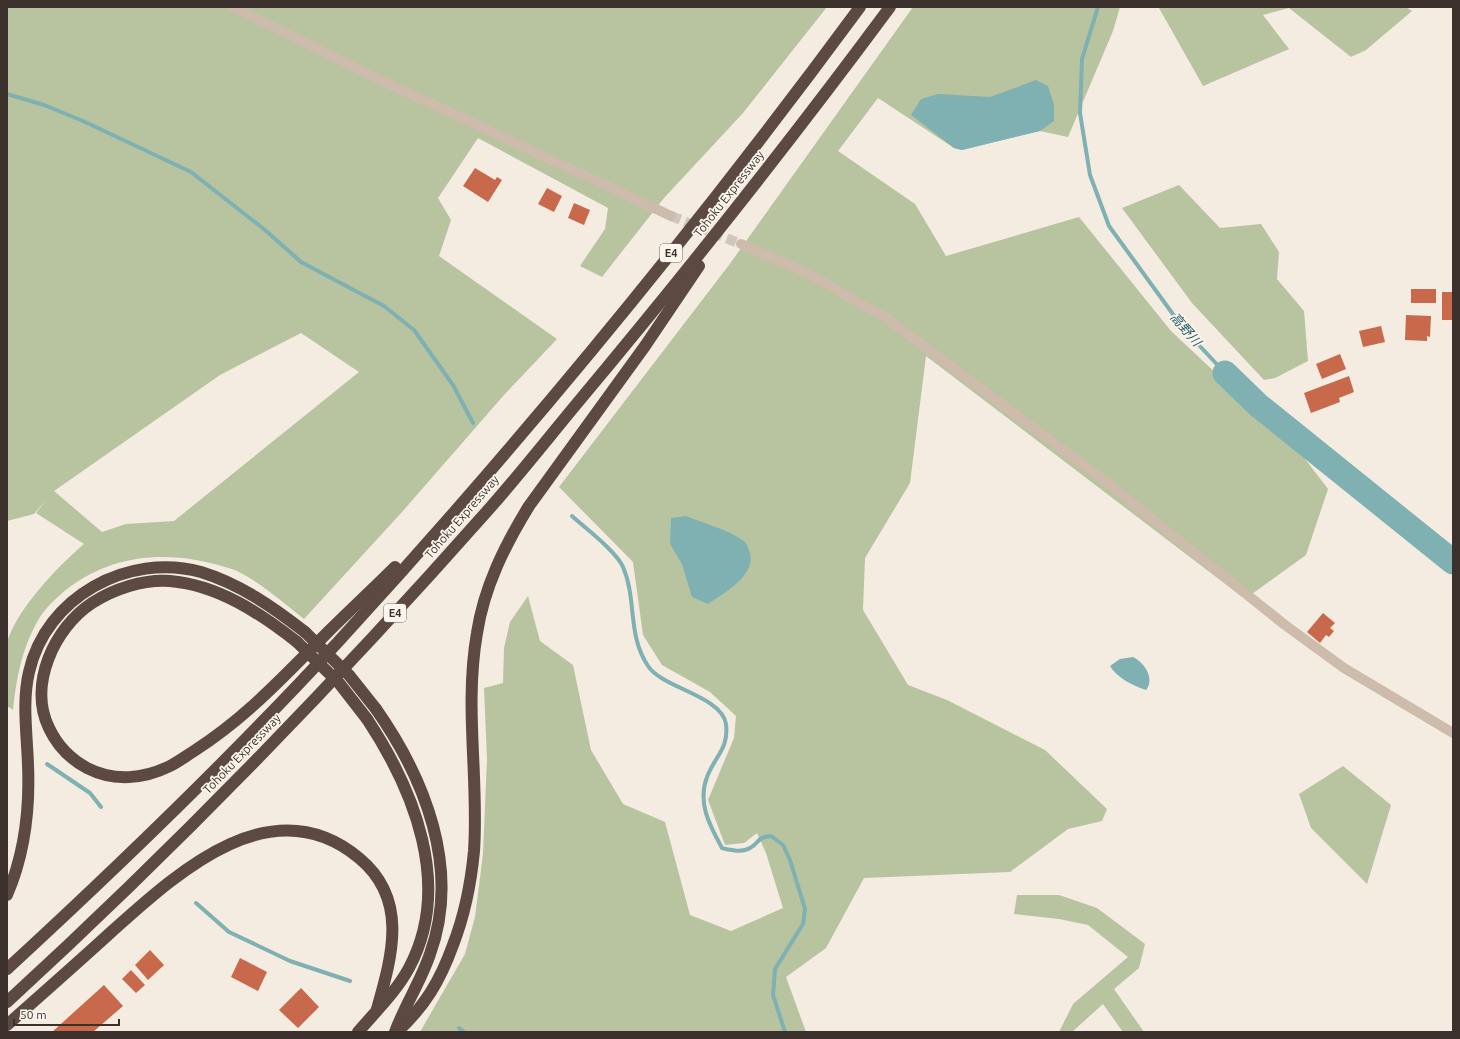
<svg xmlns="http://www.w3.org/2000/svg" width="1460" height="1039" viewBox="0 0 1460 1039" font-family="Ubuntu,'Noto Sans JP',sans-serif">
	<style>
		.green { fill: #b8c4a0; fill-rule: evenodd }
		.water { fill: #7fb0b2 }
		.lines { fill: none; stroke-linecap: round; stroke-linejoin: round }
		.stream { stroke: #7fb0b2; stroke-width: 4 }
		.river { stroke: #7fb0b2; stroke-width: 25 }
		.building { fill: #c8694b }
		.minor-tunnel { stroke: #cfc6bd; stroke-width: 10; stroke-dasharray: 10 5; stroke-linecap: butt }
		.minor { stroke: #cdbbac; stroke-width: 10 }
		.motorway { stroke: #5c4a42; stroke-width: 12 }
		.motorway-bridge { stroke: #5c4a42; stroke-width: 12 }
		.labels { text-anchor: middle; stroke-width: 3.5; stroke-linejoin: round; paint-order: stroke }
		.shield { fill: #fbf5ee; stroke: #756b66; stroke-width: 1 }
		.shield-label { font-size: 11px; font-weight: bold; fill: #3b302b }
		.street-label { font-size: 12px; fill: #3b302b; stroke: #fbf5ee }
		.water-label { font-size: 13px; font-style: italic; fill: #1f5a5e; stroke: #fbf5ee }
	</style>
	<rect width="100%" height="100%" fill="#f4ebe1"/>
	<g class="green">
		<path d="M7,7H827L743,113L664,198L602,277L580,266L605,229L608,208L478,138L438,198L451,220L439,256L557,339L504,395L402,512L304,619C285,604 254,577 232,569C175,550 116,551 67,589C56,598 44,609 37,622C22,649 16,679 13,710L7,706C7,692 4,654 7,642C18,608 57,567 84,544L36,513L46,500L34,514L7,521ZM301,333L359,372L174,521L126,524L102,532L54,491L220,375Z"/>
		<path d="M913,7H1120L1113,31L1068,137L1040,131L962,150L954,148L878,98L838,151L915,204L946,256L1079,217L1171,331L1299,451L1328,489L1306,555L1245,599L926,356L910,483L865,558L863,610L908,685L947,700L1045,750L1107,809L1102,821L1068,829L1010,872L864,878L826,948L786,977L806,1032H420L465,954L475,917L483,854L487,759L484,688L503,683L504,648L510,622L528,596L540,641L573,665L591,750L623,804L665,822L690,915L731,931L783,908L766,853L757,833L744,843L725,845L708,800L734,738L736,716L710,692L662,665L643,635L633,562L559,487L729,265Z"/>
		<path d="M1161,7H1406L1412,11L1366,50L1351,57L1289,8L1263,15L1289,49L1203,86L1159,8Z"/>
		<path d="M1179,185L1220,228L1261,224L1279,252L1277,279L1304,311L1308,361L1275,378L1264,380L1192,303L1122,208Z"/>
		<path d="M1343,766L1391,805L1367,884L1311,828L1299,794Z"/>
		<path d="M1017,895H1059L1097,908L1145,944L1139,968L1114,989L1144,1032H1123L1103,1004L1072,1032H1059L1073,1004L1128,957L1088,925L1059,919L1014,914Z"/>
	</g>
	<g class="water">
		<path d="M1036,80L1048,86L1054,105V121L1040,131L962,150L954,148L911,115L921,99L938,94L990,97Z"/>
		<path d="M686,516C703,523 730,530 745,542C747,544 748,547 749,550C759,574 724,593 708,604L692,597L682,564L670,544L671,518Z"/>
		<path d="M1133,657C1145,663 1155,679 1146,690C1133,686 1116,677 1110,666L1120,659Z"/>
	</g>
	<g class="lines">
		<g class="stream">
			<path d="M1098,7L1082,59L1080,113L1090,175L1109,226L1183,328L1225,373"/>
			<path d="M7,94L44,105L83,121L191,172L265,230L301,262L384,306L414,330L453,385L473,423"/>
			<path d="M572,516C585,528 616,551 623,567C637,599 627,635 648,666C662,688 722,696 726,724C729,749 715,756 707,777C697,803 710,826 722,848C731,850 742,853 750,848C761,842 755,838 771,836L783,845L790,860L805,909L803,924L775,969L773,995L785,1032"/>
			<path d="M47,764L90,793L101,807"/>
			<path d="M196,903L229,932L290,961L350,981"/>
			<path d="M459,1028L464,1032"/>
		</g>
		<path class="river" d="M1225,373L1258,405L1453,562"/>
	</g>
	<g class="building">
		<path d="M475,168L495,180L497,177L502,180L488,202L463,186Z"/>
		<path d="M547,188L562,196L554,212L538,204Z"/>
		<path d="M574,203L590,210L584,225L568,218Z"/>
		<rect x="1411" y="289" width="25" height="14"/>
		<rect x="1442" y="292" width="11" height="28"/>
		<path d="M1406,315L1431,316L1430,337L1427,336V341L1405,340Z"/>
		<path d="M1381,326L1385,342L1363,347L1359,331Z"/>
		<path d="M1340,354L1346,369L1322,379L1316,364Z"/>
		<path d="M1349,376L1354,392L1339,398L1340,402L1311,413L1304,393Z"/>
		<path d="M1323,613L1335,623L1330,628L1334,631L1329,637L1326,635L1320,643L1307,632Z"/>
		<path d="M150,950L164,965L148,980L135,965Z"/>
		<path d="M240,958L267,972L258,991L231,977Z"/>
		<path d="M131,970L145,985L136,993L122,979Z"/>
		<path d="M104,985L123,1006L93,1032H52Z"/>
		<path d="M301,988L319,1007L298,1028L279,1010Z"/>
	</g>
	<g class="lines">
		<path class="minor-tunnel" d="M671,216L741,244"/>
		<g class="minor">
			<path d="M232,7L381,80L671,216"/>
			<path d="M741,244L807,273L886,318L1105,481L1285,625L1344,668L1453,733"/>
		</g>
		<g class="motorway">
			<path d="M297,642C260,613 218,585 170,581C143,579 114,589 92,603C54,628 28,685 49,728C57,745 70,759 87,768C114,782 144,779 170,766C178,762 186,756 194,751C247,717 284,676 328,632C350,610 373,589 395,567"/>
			<path d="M376,709C425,779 461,869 430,954C421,981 405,1005 395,1032"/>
			<path d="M7,895C25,853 30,811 28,765C27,734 22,702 29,672C46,597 128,552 201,572C240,584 273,607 305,632"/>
			<path d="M7,969C121,864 233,756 338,642C523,440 698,227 860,7"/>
			<path d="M7,1002C176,847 336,682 489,509C520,474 549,437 579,401C686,273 790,142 890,7"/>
			<path d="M7,1025C41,995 75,965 109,934C174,876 270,784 359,858C409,899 392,956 377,1009"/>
			<path d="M358,1032C376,1011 396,992 409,968C453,886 414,790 367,719"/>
			<path d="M397,1032C425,1006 440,981 453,945C465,914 471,883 474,851C479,778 464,707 477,633C484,587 505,545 529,506L645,346L699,266"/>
		</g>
		<g class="motorway-bridge">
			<path d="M305,632L349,675L376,709"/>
			<path d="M297,642L339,683L367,719"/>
		</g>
	</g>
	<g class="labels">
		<g class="shield">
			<rect x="660" y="244" width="22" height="18" rx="3"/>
			<rect x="384" y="604" width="22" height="18" rx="3"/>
		</g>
		<g class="shield-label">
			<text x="671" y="257">E4</text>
			<text x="395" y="617">E4</text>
		</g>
		<g class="street-label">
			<text transform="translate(729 194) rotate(-52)" y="4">Tohoku Expressway</text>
			<text transform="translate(462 517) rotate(-49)" y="4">Tohoku Expressway</text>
			<text transform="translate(242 754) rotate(-46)" y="4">Tohoku Expressway</text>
		</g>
		<g class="water-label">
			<text transform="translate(1186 329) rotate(49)" y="5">高野川</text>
		</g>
	</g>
	<rect width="1460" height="1039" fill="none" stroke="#3b302b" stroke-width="16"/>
	<path d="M14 1019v6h105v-6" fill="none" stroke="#3b302b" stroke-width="2"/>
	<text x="20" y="1019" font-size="12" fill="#3b302b" stroke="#fbf5ee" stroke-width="3" paint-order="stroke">50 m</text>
</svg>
